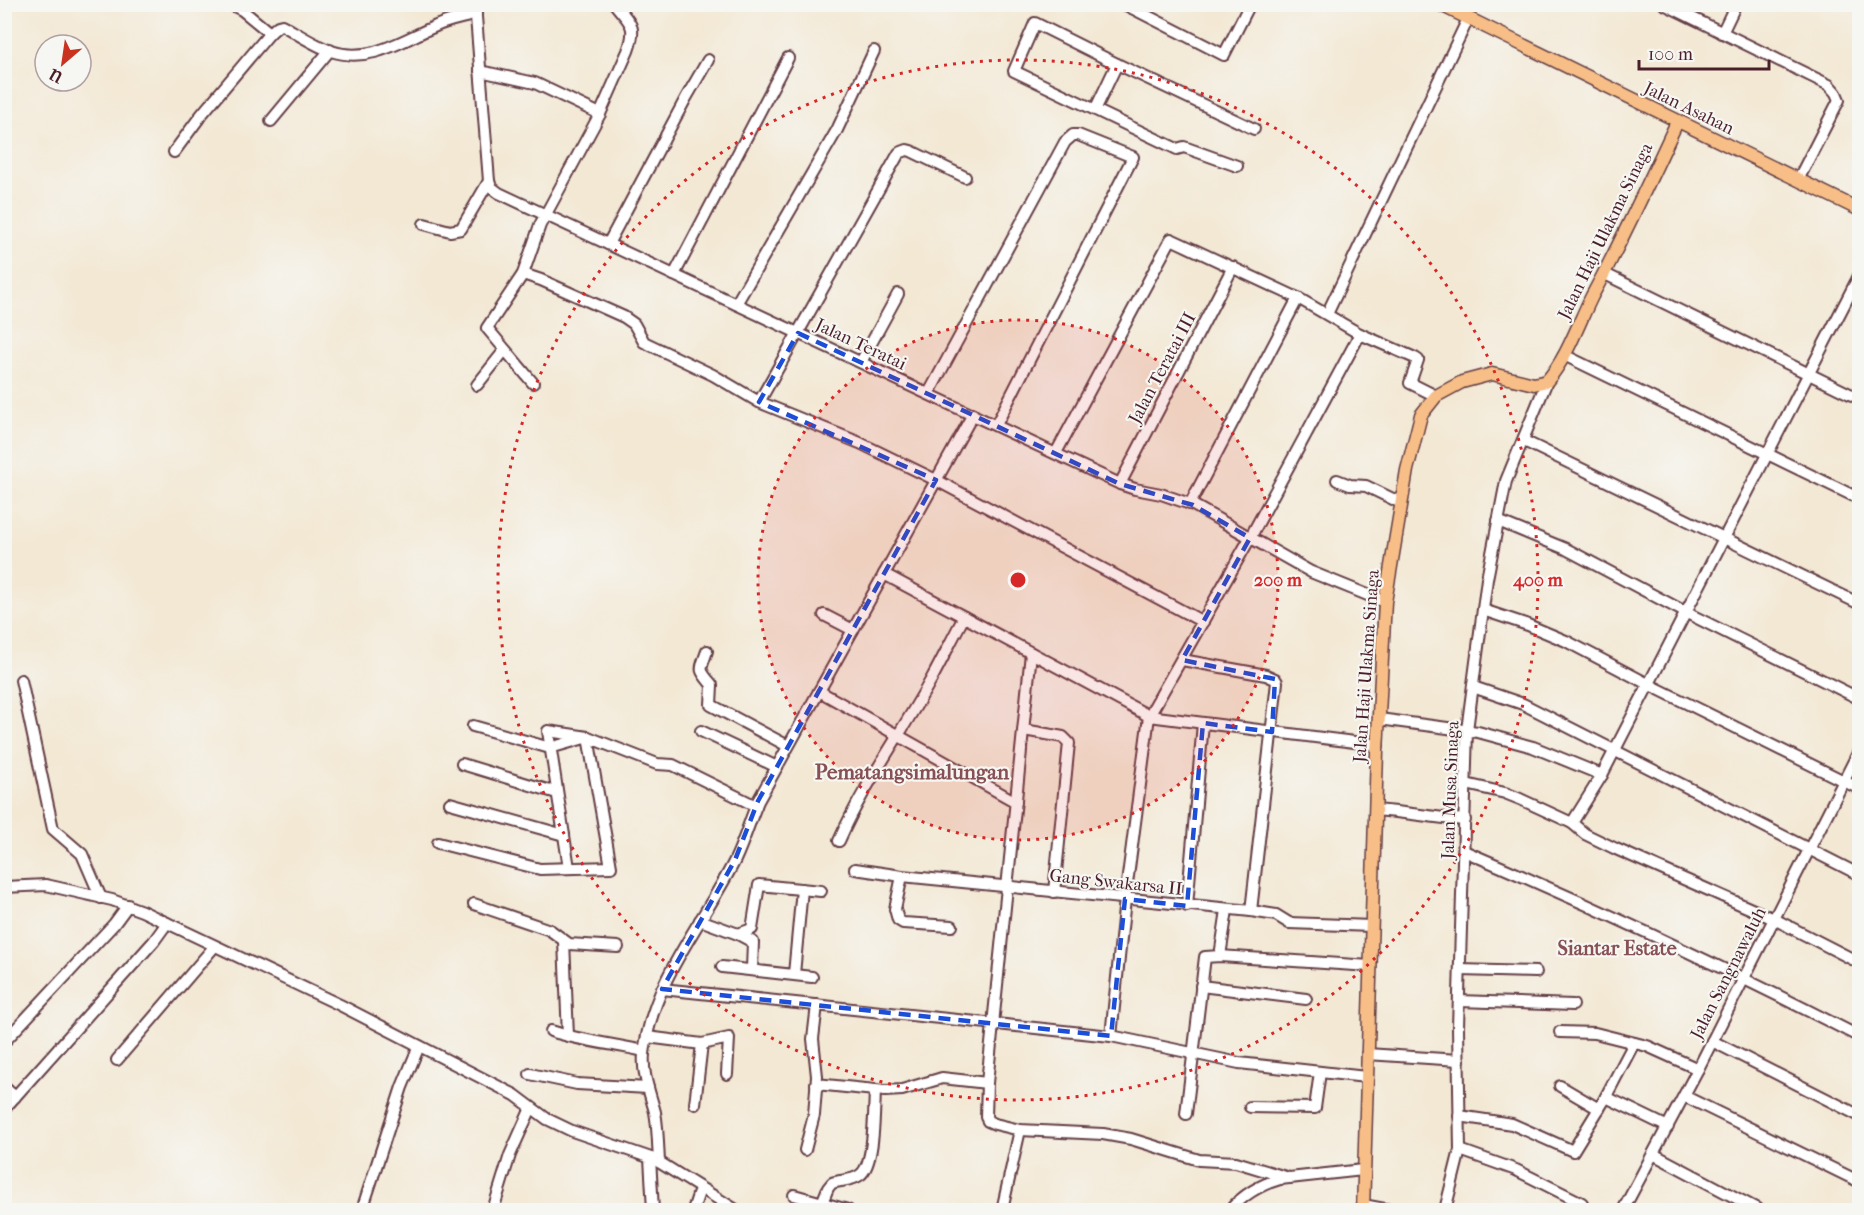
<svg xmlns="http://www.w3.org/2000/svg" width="1864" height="1215" viewBox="0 0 1864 1215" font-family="'IM FELL French Canon',serif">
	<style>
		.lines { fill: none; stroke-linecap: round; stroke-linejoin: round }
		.minor-casing { stroke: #633d44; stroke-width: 14 }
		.major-casing { stroke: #633d44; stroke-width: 15 }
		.minor { stroke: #fff; stroke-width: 10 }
		.major { stroke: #f7be87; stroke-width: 12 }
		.marked { fill: none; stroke: #1d4ed8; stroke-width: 4.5; stroke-dasharray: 12 8; stroke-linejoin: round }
		.ring { fill: none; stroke: #d62828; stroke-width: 3; stroke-dasharray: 3 6 }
		.labels { text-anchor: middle; stroke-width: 4.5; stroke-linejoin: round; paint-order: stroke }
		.street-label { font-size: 18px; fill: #4a1f2b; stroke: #f6f6f2 }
		.neighbourhood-label { font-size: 20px; font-weight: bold; fill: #875054; stroke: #f6f6f2 }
		.quarter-label { font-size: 21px; font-weight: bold; fill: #875054; stroke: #f6f6f2 }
		.centre { fill: #d62828; stroke: #f6f6f2; stroke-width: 3 }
		.ring-label { font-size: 18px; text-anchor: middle; font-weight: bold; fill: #d62828; stroke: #f6f6f2; stroke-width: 4.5; stroke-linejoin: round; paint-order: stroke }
	</style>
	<rect width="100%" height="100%" fill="#f6f6f2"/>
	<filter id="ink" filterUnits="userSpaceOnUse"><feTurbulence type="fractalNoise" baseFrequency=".0167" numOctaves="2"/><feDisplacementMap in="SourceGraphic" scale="12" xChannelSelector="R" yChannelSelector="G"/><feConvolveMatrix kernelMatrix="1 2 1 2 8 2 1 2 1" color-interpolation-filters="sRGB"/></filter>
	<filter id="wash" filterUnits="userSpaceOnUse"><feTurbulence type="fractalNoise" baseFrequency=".008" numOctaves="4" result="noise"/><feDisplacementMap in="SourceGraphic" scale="24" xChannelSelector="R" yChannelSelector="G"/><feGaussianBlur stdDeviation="1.35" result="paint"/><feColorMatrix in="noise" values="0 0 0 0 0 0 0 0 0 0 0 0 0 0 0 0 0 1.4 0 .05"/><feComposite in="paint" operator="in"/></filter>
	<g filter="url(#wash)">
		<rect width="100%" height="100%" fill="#f3e8d4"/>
	</g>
	<g filter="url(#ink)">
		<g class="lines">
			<g class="minor-casing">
				<g id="minor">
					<path d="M230,4L242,10L270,33"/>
					<path d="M475,4L489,181L491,187L499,193L1120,484L1135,489L1161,494L1193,505L1311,572L1385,602"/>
					<path d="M1124,4L1224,55L1250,4"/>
					<path d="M1664,4L1829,85L1836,93L1839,100L1798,180"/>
					<path d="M1722,33L1736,4"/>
					<path d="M1117,64L1254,129"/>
					<path d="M480,71L535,83L600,114"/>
					<path d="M1095,110L1117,64L1035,23L1014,71L1177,149L1184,147L1237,166"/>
					<path d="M271,121L330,50"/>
					<path d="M174,152L202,114L270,33L278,26L282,25C298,34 314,45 331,51C370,64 402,40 436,26C449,20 463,18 476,14"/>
					<path d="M965,177L911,151L907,150L899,153L759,402L860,443L936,480L1203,622"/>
					<path d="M424,224L450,231L461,229L489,181"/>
					<path d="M608,244L686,98L708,60"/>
					<path d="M523,274L541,280L624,317L634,324L644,342L713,375L759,402"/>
					<path d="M1605,274L1860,399"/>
					<path d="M674,275L788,58"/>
					<path d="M736,304L837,130L874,51"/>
					<path d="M1327,314L1468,19"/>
					<path d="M1564,355L1860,499"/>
					<path d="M861,362L898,294"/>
					<path d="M533,383L487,328L523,274L540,225L600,114L628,51C638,24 629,23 615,4"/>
					<path d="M477,385L504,351"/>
					<path d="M929,393L1065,142L1073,135H1078L1133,157L996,425"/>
					<path d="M1524,441L1860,604"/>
					<path d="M1056,453L1171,239L1298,298L1360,334L1415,358L1418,360L1410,383L1436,396"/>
					<path d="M1337,480L1350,485L1366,486L1401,503"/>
					<path d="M1120,484L1233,267"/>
					<path d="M1190,504L1298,298"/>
					<path d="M1498,521L1566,549L1685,612L1860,699"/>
					<path d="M884,574L1149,716L1378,745"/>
					<path d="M1483,610L1528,625L1566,641L1648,684L1860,789"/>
					<path d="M824,615L853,630"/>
					<path d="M707,651C700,672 698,668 712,685L711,705L788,746"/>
					<path d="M1031,653L987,1083L986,1117L988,1121L995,1124L1020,1130L1103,1134L1131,1139L1199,1160L1236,1162L1289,1178"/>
					<path d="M1182,660L1266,675L1275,679L1277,682L1251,911"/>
					<path d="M21,680L53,829L82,854L101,898"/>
					<path d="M1473,687L1523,704L1860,875"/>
					<path d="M819,691L1016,802"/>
					<path d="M1379,719L1478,732L1533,747L1602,775"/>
					<path d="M1024,730L1063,737L1069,743L1054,892"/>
					<path d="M701,731L777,767"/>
					<path d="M462,764L557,793"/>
					<path d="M1466,784L1505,793L1520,799L1572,823L1585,834L1616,849L1774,919L1860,963"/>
					<path d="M450,803L564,835"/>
					<path d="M1375,810C1406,812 1434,818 1465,820"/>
					<path d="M1572,823L1602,775L1860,274"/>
					<path d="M839,841C864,784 902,733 932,678C943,658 953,637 964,617"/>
					<path d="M438,843L540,869L611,867L588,737L550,748L473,726"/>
					<path d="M1464,851C1598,908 1730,970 1860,1037"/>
					<path d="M569,868L548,731L588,737L657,764L673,765L756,806"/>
					<path d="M855,869L902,876L1251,911L1276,915L1289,923L1372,926"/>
					<path d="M902,876L895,909L898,920L903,923L952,926"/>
					<path d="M4,887L46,885L112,900L142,911L340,1005L515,1095L547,1119L572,1131L654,1159L736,1210"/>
					<path d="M474,904L550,930L569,944L618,947"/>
					<path d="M1187,906L1203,723"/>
					<path d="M700,920L738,934L753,942L752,969"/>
					<path d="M738,934L752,929L759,885L821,891"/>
					<path d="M564,941L568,1036"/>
					<path d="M1220,956L1227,910"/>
					<path d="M722,967L812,977"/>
					<path d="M1460,970L1536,972"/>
					<path d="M794,974L802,889"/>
					<path d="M1201,986L1306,999"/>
					<path d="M662,989L1111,1036L1239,1063L1366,1077"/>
					<path d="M1459,1001L1573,1005"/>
					<path d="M551,1031C581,1041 613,1044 644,1051"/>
					<path d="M1560,1032L1595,1033L1647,1046L1698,1069"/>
					<path d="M1111,1036L1125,899L1149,716L1250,538L1360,334"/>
					<path d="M647,1037L702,1044L729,1038L727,1074"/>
					<path d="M1712,1041L1860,1116"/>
					<path d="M4,1042L114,924L128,905"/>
					<path d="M1367,1054L1459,1060"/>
					<path d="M117,1060L214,947"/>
					<path d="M530,1074L577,1084L648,1088"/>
					<path d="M816,1084L885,1091L902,1090L942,1078L987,1083"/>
					<path d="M1560,1086L1599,1109"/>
					<path d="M4,1087L15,1097"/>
					<path d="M1684,1096L1860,1182"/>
					<path d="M1606,1097L1668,1127"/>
					<path d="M695,1104L702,1044"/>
					<path d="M1250,1107L1315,1108L1320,1072"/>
					<path d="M4,1109L154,941L167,923"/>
					<path d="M1186,1114L1205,957L1220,956L1370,966"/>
					<path d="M1459,1116L1512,1124L1573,1151L1603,1102L1634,1043"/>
					<path d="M805,1150L814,1115L817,1076L813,1039L817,1005"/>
					<path d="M1460,1150L1516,1170L1582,1203"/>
					<path d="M1653,1154L1759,1210"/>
					<path d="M650,1158L653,1210"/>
					<path d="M659,1162C658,1145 658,1128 655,1112C650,1093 642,1074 644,1054C652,980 703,924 735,860C744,841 750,820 758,801L973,414"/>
					<path d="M794,1195L848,1210"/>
					<path d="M822,1203L828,1188L832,1183C841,1180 852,1181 860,1175C875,1165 874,1109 875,1090"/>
					<path d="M1363,1205L1390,1210"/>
					<path d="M362,1210L402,1087L419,1046"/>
					<path d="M493,1210L510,1155L531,1108"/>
					<path d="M693,1210L700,1189"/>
					<path d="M1002,1210L1020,1130"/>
					<path d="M1230,1210C1244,1194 1259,1185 1280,1179L1363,1170"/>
					<path d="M1445,1210L1460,1150L1458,1027L1467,730L1487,579L1506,481L1547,381"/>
					<path d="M1623,1210L1698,1069L1860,749"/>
				</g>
			</g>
			<g class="major-casing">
				<g id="major">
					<path d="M1439,4L1860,210"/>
					<path d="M1363,1210L1377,752L1385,602L1407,470L1421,415L1436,396L1462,382L1492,374L1534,384L1547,381C1568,356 1578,324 1592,296C1623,239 1650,180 1677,122"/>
				</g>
			</g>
			<use href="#minor" class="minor"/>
			<use href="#major" class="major"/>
		</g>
	</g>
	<path class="marked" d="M798,333L1120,484L1193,505L1250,538L1182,660L1275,679L1272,732L1203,723L1187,906L1125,899L1111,1036L662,989L735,860L758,801L936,480L759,402Z"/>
	<circle cx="1018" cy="580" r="260" fill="#d62828" fill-opacity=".12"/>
	<g class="ring">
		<circle cx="1018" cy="580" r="260"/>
		<circle cx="1018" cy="580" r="520"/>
	</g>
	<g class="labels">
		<g class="street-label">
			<text transform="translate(1689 108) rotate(26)" y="6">Jalan Asahan</text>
			<text transform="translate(1605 231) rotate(-64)" y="6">Jalan Haji Ulakma Sinaga</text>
			<text transform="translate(861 344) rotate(25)" y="6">Jalan Teratai</text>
			<text transform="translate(1162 368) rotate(-62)" y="6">Jalan Teratai III</text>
			<text transform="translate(1366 666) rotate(-86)" y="6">Jalan Haji Ulakma Sinaga</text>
			<text transform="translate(1450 790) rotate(-88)" y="6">Jalan Musa Sinaga</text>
			<text transform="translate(1116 882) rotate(6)" y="6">Gang Swakarsa II</text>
			<text transform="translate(1728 973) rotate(-63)" y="6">Jalan Sangnawaluh</text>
		</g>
		<g class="neighbourhood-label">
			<text x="1617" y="955">Siantar Estate</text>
		</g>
		<g class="quarter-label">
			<text x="912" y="779">Pematangsimalungan</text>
		</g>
	</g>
	<circle cx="1018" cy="580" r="9" class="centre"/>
	<g class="ring-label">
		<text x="1278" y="586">200 m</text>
		<text x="1538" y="586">400 m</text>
	</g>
	<rect width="1864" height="1215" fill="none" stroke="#f6f6f2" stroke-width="24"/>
	<g transform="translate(63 63) rotate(209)"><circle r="28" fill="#f6f6f2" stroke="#b1a0a2" stroke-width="1.5"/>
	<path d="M0-4.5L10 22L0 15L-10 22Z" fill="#c8321e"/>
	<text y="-9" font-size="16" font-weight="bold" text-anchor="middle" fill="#4a1f2b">U</text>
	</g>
	<path d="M1639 60v9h130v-9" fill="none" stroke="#4a1f2b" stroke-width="3"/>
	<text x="1648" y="60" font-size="18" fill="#4a1f2b" stroke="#f6f6f2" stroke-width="4.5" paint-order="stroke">100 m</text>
</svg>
